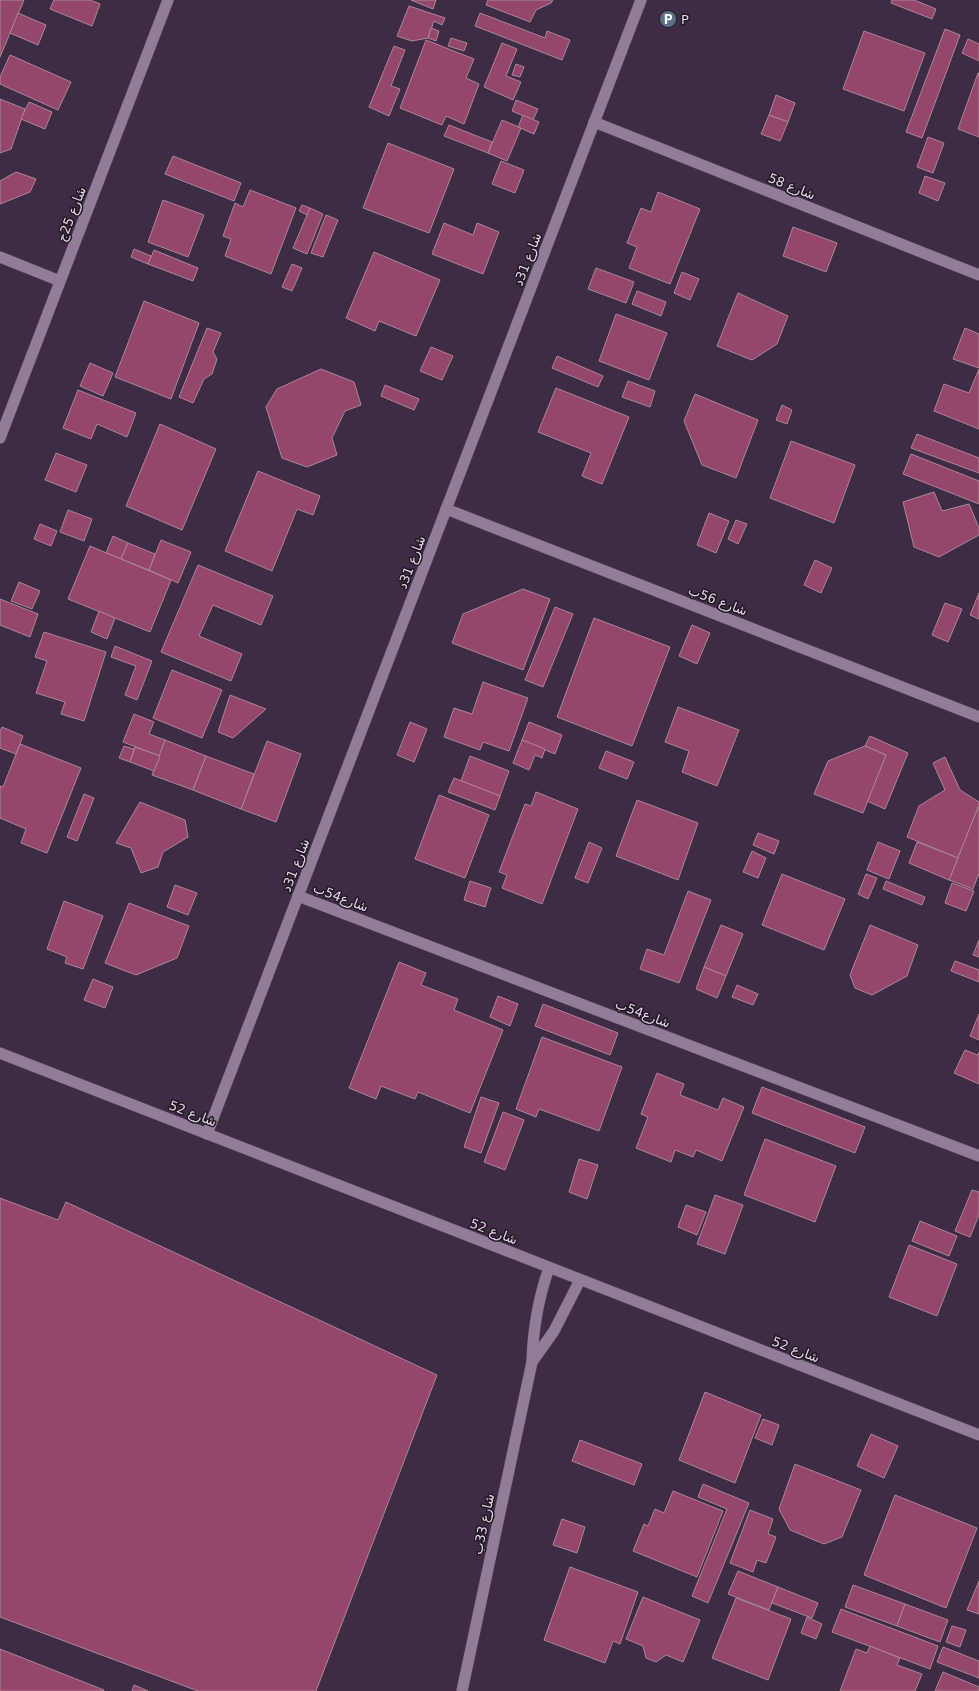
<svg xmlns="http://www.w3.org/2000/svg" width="979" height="1691" viewBox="0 0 979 1691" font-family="'DejaVu Sans','Noto Sans Arabic',sans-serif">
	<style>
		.building { fill: #94466b; stroke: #ac8796 }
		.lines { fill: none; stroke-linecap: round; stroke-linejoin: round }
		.minor-casing { stroke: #5a4b60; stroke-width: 12 }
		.minor { stroke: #917c99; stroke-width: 11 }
		.labels { text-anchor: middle; stroke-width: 3; stroke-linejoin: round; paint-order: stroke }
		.poi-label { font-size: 13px; fill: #e2d7e7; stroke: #201823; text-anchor: start }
		.street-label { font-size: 13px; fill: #e2d7e7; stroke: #201823 }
	</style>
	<rect width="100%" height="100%" fill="#3e2c45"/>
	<g class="building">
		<path d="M0,0H24L0,57Z"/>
		<path d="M54,0H90L100,4L92,26L50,9Z"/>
		<path d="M411,0H436L433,9Z"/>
		<path d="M488,0H553L551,3L536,10L530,22L486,5Z"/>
		<path d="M892,0H914L936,9L932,19L891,3Z"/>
		<path d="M409,6L445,18L442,25L434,21L428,38L412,41L397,36Z"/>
		<path d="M18,13L46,25L38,45L10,33Z"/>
		<path d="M480,13L545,38L547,31L570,40L562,60L475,26Z"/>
		<path d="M431,28L439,31L436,41L428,38Z"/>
		<path d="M945,29L960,35L922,138L906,132Z"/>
		<path d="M864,31L925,53L904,111L843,89Z"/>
		<path d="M451,38L467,43L464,51L448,46Z"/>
		<path d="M968,39L979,44V61L962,53Z"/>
		<path d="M426,40L474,59L466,78L479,84L464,124L446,116L442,125L400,108Z"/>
		<path d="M502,43L517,49L506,76L521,82L513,100L484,87Z"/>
		<path d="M394,46L405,50L391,86L400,89L389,116L369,107Z"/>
		<path d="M10,55L71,82L58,110L0,84V77Z"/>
		<path d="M516,64L524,67L520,77L512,75Z"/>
		<path d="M978,73H979V137L958,129Z"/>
		<path d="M776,95L795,103L788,122L769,115Z"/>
		<path d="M0,99L25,109L11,149L0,153Z"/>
		<path d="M516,100L538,109L533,120L512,111Z"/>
		<path d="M29,102L52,112L45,129L21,119Z"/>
		<path d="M523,115L539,122L534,134L518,127Z"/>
		<path d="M769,115L788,122L780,141L761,134Z"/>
		<path d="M502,120L521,128L507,161L488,153Z"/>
		<path d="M449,125L492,142L488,153L444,136Z"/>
		<path d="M928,137L944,143L933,173L917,167Z"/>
		<path d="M388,143L454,169L429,233L363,208Z"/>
		<path d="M173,156L241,183L234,201L165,174Z"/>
		<path d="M501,161L524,170L515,193L492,184Z"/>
		<path d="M16,172L36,179L30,192L0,204V181Z"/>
		<path d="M925,176L945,183L938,201L919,193Z"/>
		<path d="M250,190L296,208L271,274L225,256L231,239L223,236L235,203L243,207Z"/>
		<path d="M658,192L700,209L670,284L629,268L637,247L627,243L641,208L651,212Z"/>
		<path d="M163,200L204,215L188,257L148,242Z"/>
		<path d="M302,205L310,208L307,215L299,211Z"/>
		<path d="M310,208L323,214L307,254L293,248Z"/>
		<path d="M326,215L338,220L323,257L311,253Z"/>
		<path d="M444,223L473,235L477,223L499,232L483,274L432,254Z"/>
		<path d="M793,227L837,243L826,272L783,256Z"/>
		<path d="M134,249L151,256L148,264L131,257Z"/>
		<path d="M154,250L198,268L193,281L148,264Z"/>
		<path d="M374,252L440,280L416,336L379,321L375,331L346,318Z"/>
		<path d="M292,264L302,268L292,291L282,287Z"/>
		<path d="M596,268L634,282L626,303L588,289Z"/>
		<path d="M682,272L699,279L690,300L674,293Z"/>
		<path d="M637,291L666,302L661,316L632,304Z"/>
		<path d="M738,293L788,316L777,344L752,360L717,346Z"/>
		<path d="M144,301L199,323L171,399L115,377Z"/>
		<path d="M616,314L667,333L649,380L599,361Z"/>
		<path d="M207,328L221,333L213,352L217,359L212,374L204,379L193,403L179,397Z"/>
		<path d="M965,328L979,334V368L953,359Z"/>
		<path d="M431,347L453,356L442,380L420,371Z"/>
		<path d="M557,356L603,376L598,387L552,368Z"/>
		<path d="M90,363L113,373L103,396L80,386Z"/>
		<path d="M321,369L354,382L361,405L345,411L332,438L337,455L307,467L282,458L266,407L277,389Z"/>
		<path d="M979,369V429L934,411L944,384L969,393Z"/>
		<path d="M628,381L655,391L650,407L622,397Z"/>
		<path d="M385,385L419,399L414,410L381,396Z"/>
		<path d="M556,388L629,417L602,484L582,476L591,453L538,432Z"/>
		<path d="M78,390L136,413L127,437L97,424L91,439L63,428Z"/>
		<path d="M695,394L758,420L736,478L702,465L684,421Z"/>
		<path d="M782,405L792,410L787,424L776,420Z"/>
		<path d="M160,424L216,449L182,530L126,506Z"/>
		<path d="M917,434L979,458V473L911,448Z"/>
		<path d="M791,441L855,465L834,523L770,498Z"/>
		<path d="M56,453L87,465L76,492L45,480Z"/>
		<path d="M911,454L979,481V504L903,474Z"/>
		<path d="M258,471L320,496L313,515L297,509L272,571L225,551Z"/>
		<path d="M934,492L942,511L969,504L979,528V535L939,557L914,547L903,502Z"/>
		<path d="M68,510L92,519L84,541L60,532Z"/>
		<path d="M709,513L729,521L716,553L697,545Z"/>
		<path d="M736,520L747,524L738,544L728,539Z"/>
		<path d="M40,524L57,531L51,546L34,539Z"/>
		<path d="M113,536L128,543L121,559L106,553Z"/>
		<path d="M161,540L191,552L178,583L149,570Z"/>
		<path d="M128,543L155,554L149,570L121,559Z"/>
		<path d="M90,546L171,580L150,632L68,599Z"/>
		<path d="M815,560L832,568L821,593L804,585Z"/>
		<path d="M198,565L273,596L261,625L213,605L199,636L242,654L231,681L161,652Z"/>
		<path d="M19,582L40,591L32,609L11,601Z"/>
		<path d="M523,589L550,599L523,670L452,643L463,614Z"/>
		<path d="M979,593V619L970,615Z"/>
		<path d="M0,599L38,614L30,637L0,625Z"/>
		<path d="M945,603L962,609L948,642L932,635Z"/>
		<path d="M555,607L573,614L543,687L525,680Z"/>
		<path d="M99,611L115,618L107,639L91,632Z"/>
		<path d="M594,618L670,647L632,746L557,717Z"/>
		<path d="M692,625L710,633L697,664L679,656Z"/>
		<path d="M44,632L106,652L84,721L61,714L65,702L36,693L47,661L35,657Z"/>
		<path d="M115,646L152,661L137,700L125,695L136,666L111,657Z"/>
		<path d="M172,670L222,690L202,738L153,718Z"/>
		<path d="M483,682L528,698L509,751L483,742L480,750L444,737L454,708L472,714Z"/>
		<path d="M230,695L266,709L233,738L218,732Z"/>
		<path d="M678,707L739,730L717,786L682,772L689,751L665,742Z"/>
		<path d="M134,714L154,722L149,734L165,740L160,756L123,742Z"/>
		<path d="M410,722L427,729L414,762L397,755Z"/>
		<path d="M529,722L562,735L555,754L522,740Z"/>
		<path d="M2,727L23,736L16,754L0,748V731Z"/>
		<path d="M870,736L908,753L885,809L867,801L886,755L865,746Z"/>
		<path d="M165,740L206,756L193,790L152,775Z"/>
		<path d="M522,740L545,749L542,758L535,755L529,770L513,763Z"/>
		<path d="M267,741L301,754L276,822L241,809Z"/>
		<path d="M20,744L81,768L47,853L21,843L26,829L0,818V786L3,787Z"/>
		<path d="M124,746L134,749L130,762L119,758Z"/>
		<path d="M865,746L886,755L863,813L814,794L828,761Z"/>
		<path d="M135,747L160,756L154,771L130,762Z"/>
		<path d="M606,751L634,762L627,779L599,768Z"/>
		<path d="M206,756L254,774L241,809L193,790Z"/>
		<path d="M470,756L509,771L500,796L461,781Z"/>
		<path d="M945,757L960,790L979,802V805L958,858L907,837L919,806L945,790L933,763Z"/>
		<path d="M454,778L500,796L495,810L448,792Z"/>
		<path d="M536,792L578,809L542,904L502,888L507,875L499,872L525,804L531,806Z"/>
		<path d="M84,794L94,798L77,841L67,837Z"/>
		<path d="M439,795L489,815L465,878L415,859Z"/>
		<path d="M637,800L698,823L678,880L616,856Z"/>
		<path d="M140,802L185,820L188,837L163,852L158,867L141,873L131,848L116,843Z"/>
		<path d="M979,805V873L973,889L949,880Z"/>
		<path d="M758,833L779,841L774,854L753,845Z"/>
		<path d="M589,842L602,848L588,883L575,878Z"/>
		<path d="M878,842L900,851L889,879L867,870Z"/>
		<path d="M917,842L958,858L949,880L909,863Z"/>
		<path d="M752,851L766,858L758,878L743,872Z"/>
		<path d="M782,874L845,899L824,950L762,925Z"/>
		<path d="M866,874L877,878L868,899L858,894Z"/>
		<path d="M470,881L491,888L485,907L464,900Z"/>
		<path d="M886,881L925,897L922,905L883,889Z"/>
		<path d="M952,883L974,891L966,911L945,903Z"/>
		<path d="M175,885L197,893L188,915L167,907Z"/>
		<path d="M688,891L711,900L679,983L640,969L647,949L664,955Z"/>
		<path d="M64,901L103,916L83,969L65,963L67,957L47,949Z"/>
		<path d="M129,903L189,926L177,958L136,975L105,963Z"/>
		<path d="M721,925L743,934L726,976L704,967Z"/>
		<path d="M870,925L918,945L907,976L872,995L855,988L850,975Z"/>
		<path d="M979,940V957L973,955Z"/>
		<path d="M955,961L979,970V982L951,971Z"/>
		<path d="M399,962L426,973L421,985L458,999L454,1010L503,1030L470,1113L418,1092L415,1099L381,1086L376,1099L349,1088Z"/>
		<path d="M704,967L726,976L717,998L696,989Z"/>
		<path d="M93,979L113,987L105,1008L84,1000Z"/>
		<path d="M737,985L758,994L753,1005L732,997Z"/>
		<path d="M498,996L518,1004L510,1026L490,1017Z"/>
		<path d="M543,1004L618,1033L610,1055L535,1026Z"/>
		<path d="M979,1014V1040L970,1036Z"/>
		<path d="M542,1037L622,1067L599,1131L539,1109L536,1117L516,1109Z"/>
		<path d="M965,1050L978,1055L979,1052V1084L954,1073Z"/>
		<path d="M657,1073L684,1084L680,1095L718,1110L723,1098L744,1107L722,1161L696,1150L693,1157L675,1150L671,1162L636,1148L648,1117L641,1114Z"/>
		<path d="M762,1087L865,1127L855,1153L752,1113Z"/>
		<path d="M481,1097L499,1103L481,1153L464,1147Z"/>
		<path d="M503,1112L524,1120L505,1170L484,1162Z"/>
		<path d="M765,1139L836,1166L815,1222L744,1195Z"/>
		<path d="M579,1159L598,1165L587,1199L569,1192Z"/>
		<path d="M972,1190L979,1192V1215L970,1237L955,1231Z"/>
		<path d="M715,1195L743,1205L725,1254L697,1244Z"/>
		<path d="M0,1198L58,1220L66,1202L437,1375L316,1691H198L0,1617Z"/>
		<path d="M686,1205L706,1212L697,1235L678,1227Z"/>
		<path d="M920,1221L957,1236L949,1256L912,1241Z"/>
		<path d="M909,1245L957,1264L937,1316L889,1297Z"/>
		<path d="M705,1392L761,1415L735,1483L679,1460Z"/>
		<path d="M763,1419L779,1425L772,1445L755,1438Z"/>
		<path d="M871,1434L898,1446L884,1478L857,1466Z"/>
		<path d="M580,1440L642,1464L634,1485L572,1461Z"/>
		<path d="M795,1464L861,1490L842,1537L824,1544L790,1530L779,1509Z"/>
		<path d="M703,1484L749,1503L708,1603L692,1596L727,1509L698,1497Z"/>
		<path d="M673,1491L723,1511L697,1577L633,1551L644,1524L648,1526L655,1509L664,1513Z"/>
		<path d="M895,1495L977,1528L946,1608L864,1575Z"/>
		<path d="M750,1510L773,1519L768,1534L776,1537L766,1563L757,1560L753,1572L730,1563Z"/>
		<path d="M562,1519L585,1527L577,1553L553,1545Z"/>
		<path d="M570,1567L638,1592L620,1644L613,1641L605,1663L544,1640Z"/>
		<path d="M738,1571L778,1587L769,1610L728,1594Z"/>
		<path d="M979,1581V1614L967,1610Z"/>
		<path d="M853,1585L905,1604L897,1626L845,1607Z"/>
		<path d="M778,1587L818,1603L812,1618L772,1603Z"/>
		<path d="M643,1597L700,1620L683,1662L666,1655L656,1662L646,1658L643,1646L626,1639Z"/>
		<path d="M736,1598L791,1619L768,1680L712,1658Z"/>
		<path d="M905,1604L948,1620L940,1642L897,1626Z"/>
		<path d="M841,1609L938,1646L930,1669L832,1632Z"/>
		<path d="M807,1617L822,1624L816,1639L801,1633Z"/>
		<path d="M952,1626L966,1630L960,1647L946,1642Z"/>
		<path d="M870,1646L900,1658L897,1665L922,1674L915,1691H840L856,1649L867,1653Z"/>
		<path d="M943,1647L979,1661V1678L937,1662Z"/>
		<path d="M0,1649L104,1690V1691H0Z"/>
		<path d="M943,1672L979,1687V1691H935Z"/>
		<path d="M134,1685L148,1691H132Z"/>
	</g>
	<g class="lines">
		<g class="minor-casing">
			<g id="minor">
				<path d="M594,122L979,275"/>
				<path d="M0,257L60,281"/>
				<path d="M0,438L168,0"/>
				<path d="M446,509L979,717"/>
				<path d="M298,896L979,1156"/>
				<path d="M0,1053L979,1435"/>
				<path d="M207,1134L641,0"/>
				<path d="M532,1362L554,1331L580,1280"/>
				<path d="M462,1691L532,1362C533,1329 538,1299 549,1268"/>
			</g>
		</g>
		<use href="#minor" class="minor"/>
	</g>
	<defs>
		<g id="parking-disc" transform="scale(0.9)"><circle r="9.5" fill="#5c6f8a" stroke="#201823"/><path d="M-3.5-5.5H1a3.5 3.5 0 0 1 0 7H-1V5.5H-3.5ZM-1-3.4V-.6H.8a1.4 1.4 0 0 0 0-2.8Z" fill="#fff"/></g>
	</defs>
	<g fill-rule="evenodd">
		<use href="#parking-disc" x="668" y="19"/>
	</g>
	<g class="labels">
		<g class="poi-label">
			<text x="681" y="24">P</text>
		</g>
		<g class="street-label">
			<text transform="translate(792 186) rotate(22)" y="5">شارع 58</text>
			<text transform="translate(71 214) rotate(-69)" y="5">شارع 25ج</text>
			<text transform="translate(527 259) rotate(-69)" y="5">شارع 31د</text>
			<text transform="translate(411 562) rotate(-69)" y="5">شارع 31د</text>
			<text transform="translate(718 600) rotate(21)" y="5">شارع 56ب</text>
			<text transform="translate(295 865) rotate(-69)" y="5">شارع 31د</text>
			<text transform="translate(341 897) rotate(21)" y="5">شارع54ب</text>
			<text transform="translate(643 1013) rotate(21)" y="5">شارع54ب</text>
			<text transform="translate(193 1113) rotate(21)" y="5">شارع 52</text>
			<text transform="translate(494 1231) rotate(21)" y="5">شارع 52</text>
			<text transform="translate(796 1349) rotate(21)" y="5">شارع 52</text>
			<text transform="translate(483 1524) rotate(-78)" y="5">شارع 33ب</text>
		</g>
	</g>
</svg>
